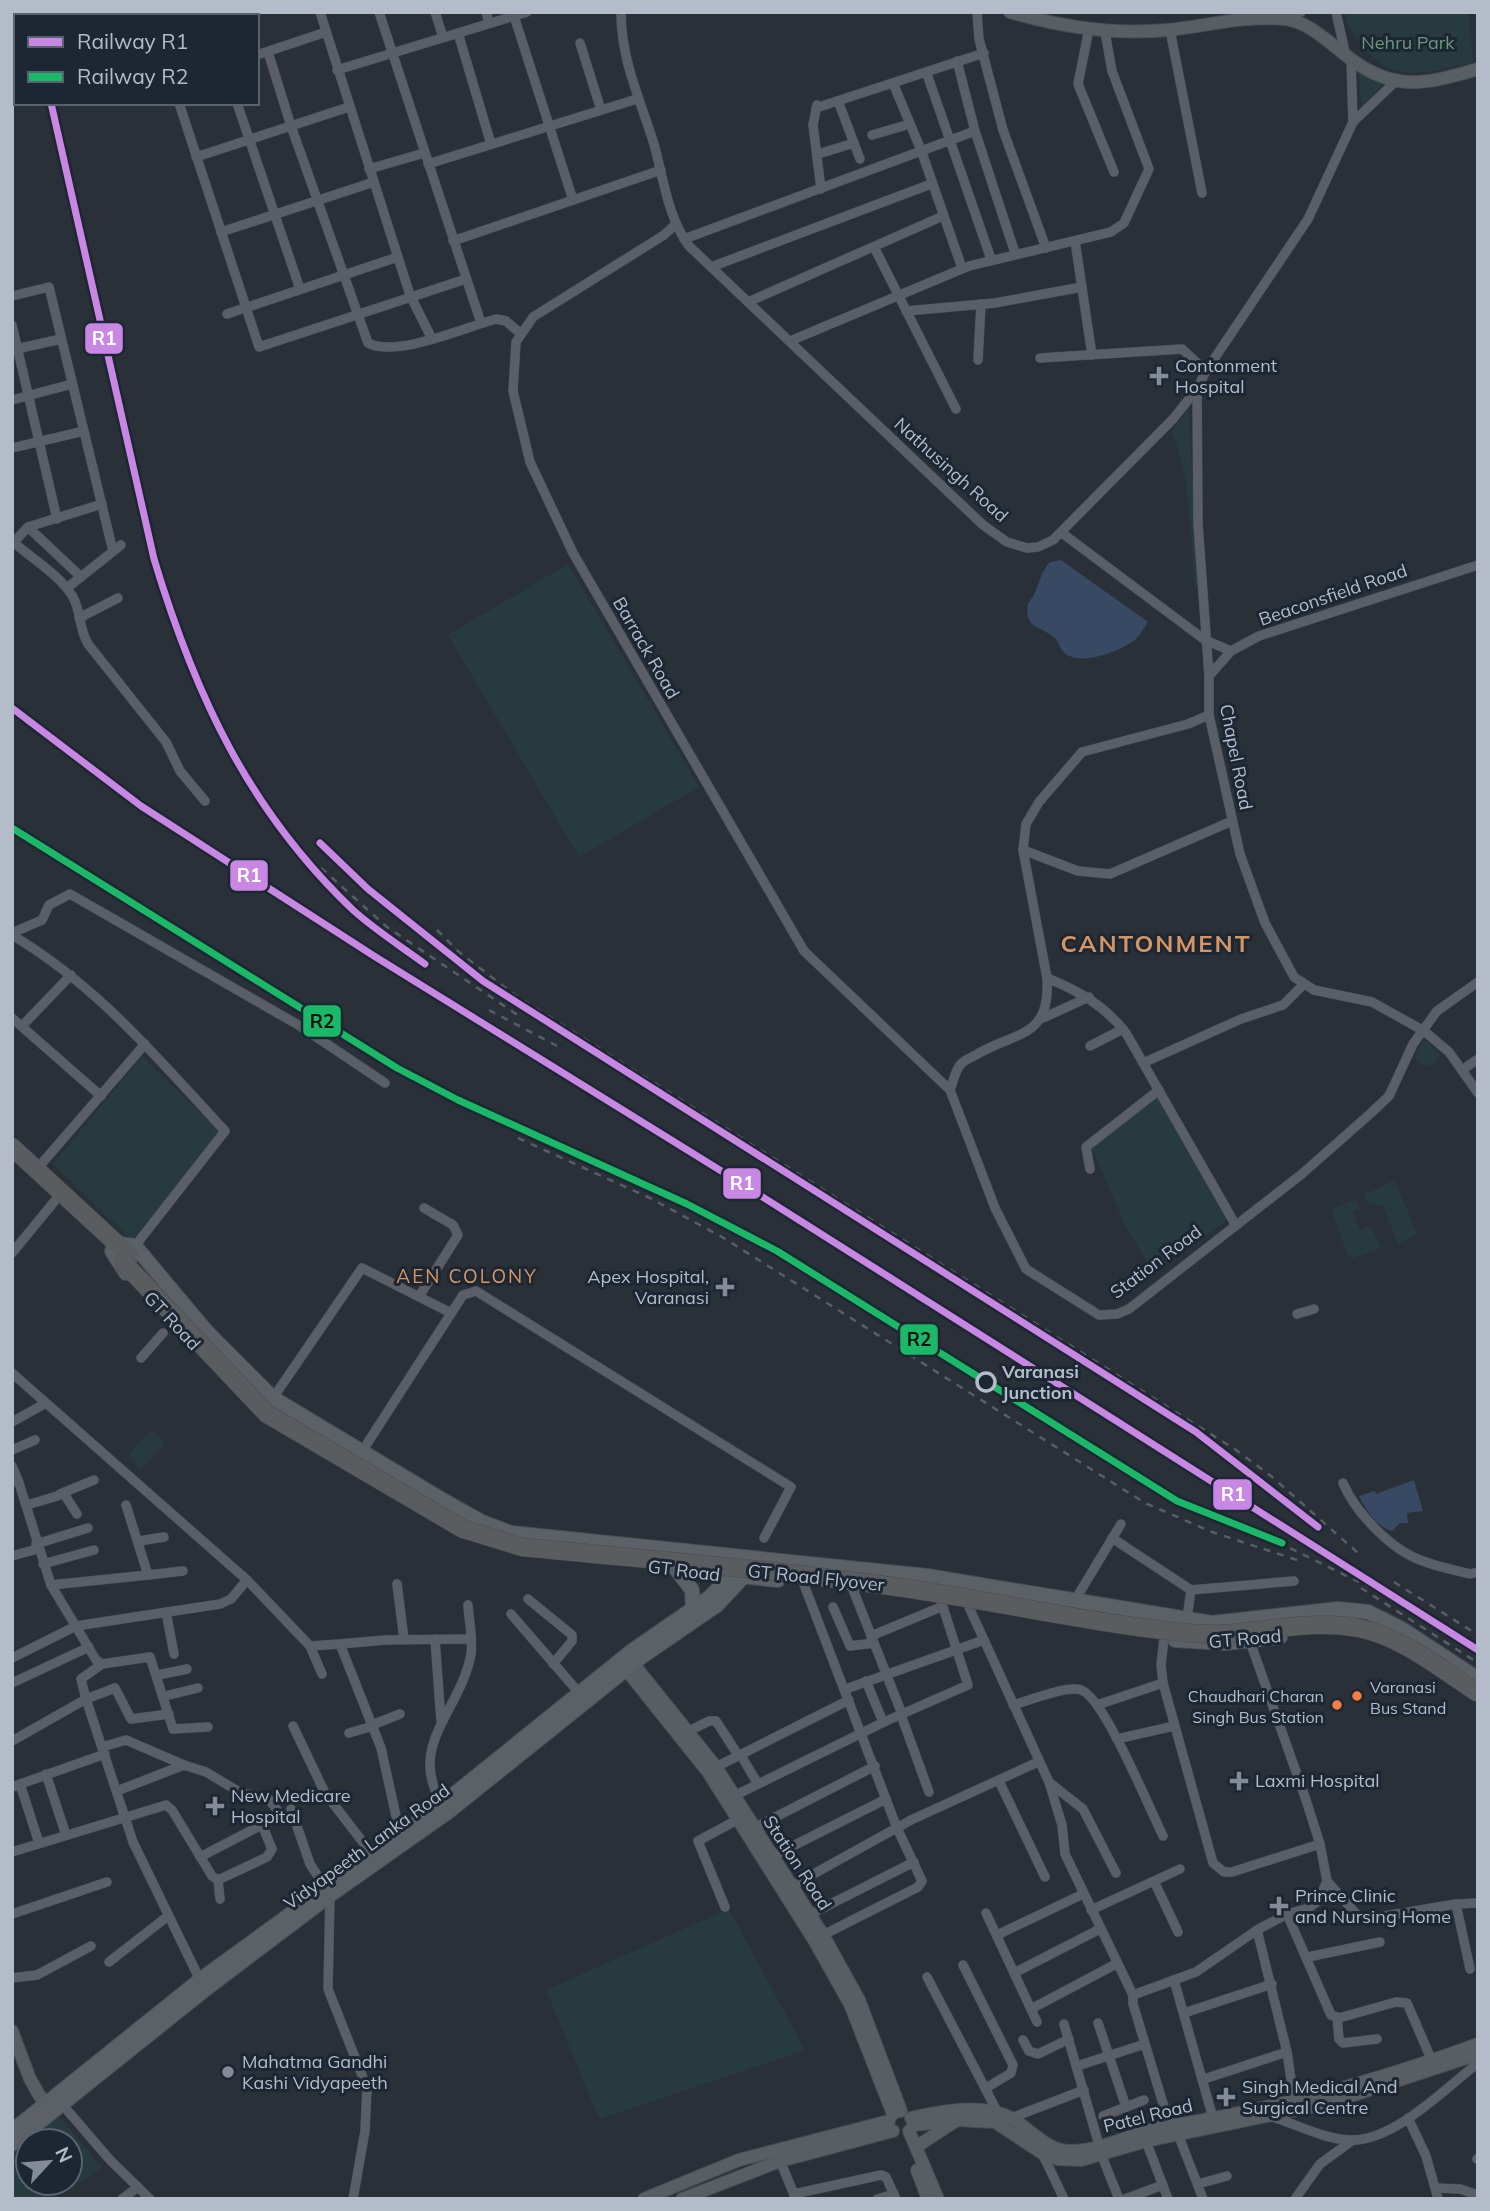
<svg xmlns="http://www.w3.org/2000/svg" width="1490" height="2211" viewBox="0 0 1490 2211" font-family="Mulish,sans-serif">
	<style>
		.green { fill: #273a3e; fill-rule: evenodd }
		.water { fill: #384963 }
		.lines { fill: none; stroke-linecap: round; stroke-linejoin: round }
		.street-casing { stroke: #484c53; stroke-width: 10 }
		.secondary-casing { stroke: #484c53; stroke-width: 14 }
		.primary-casing { stroke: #484c55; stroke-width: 16 }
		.highway-casing { stroke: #474c53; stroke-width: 19 }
		.street { stroke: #5a5e66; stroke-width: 9 }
		.secondary { stroke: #595d64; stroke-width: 12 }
		.primary { stroke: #5c6168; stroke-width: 14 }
		.highway { stroke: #5a5d60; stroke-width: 18 }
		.rail { stroke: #595d64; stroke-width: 2.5; stroke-dasharray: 7 7; stroke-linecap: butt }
		.highway-bridge-casing { stroke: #474c53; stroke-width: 19; stroke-linecap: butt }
		.highway-bridge { stroke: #5a5d60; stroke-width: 18 }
		.rail-1-casing { stroke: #1d2633; stroke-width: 12 }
		.rail-2-casing { stroke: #1d2633; stroke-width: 12 }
		.rail-1 { stroke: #c787e3; stroke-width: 7 }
		.rail-2 { stroke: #1ab867; stroke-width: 7 }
		.poi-dot { fill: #848b96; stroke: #1d2633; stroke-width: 2.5 }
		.stop-dot { fill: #1d2633; stroke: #b4bcc9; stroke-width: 3.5 }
		.bus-dot { fill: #f77d43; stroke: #1d2633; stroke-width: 2.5 }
		.labels { text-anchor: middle; stroke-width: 6; stroke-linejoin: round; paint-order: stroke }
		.bus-label { font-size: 16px; fill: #b4bcc9; stroke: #1d2633; text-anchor: start }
		.park-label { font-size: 18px; fill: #6b9a76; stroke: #1d2633 }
		.poi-label { font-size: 18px; fill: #b4bcc9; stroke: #1d2633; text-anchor: start }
		.street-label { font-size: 18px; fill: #b4bcc9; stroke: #1d2633 }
		.stop-label { font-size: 18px; font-weight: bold; fill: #b4bcc9; stroke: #1d2633; text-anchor: start }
		.neighbourhood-label { font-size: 19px; letter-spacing: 2px; fill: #d59563; stroke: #1d2633 }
		.district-label { font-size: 24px; font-weight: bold; letter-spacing: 2px; fill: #d59563; stroke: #1d2633 }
		.line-badge { stroke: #1d2633; stroke-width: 2.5 }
		.badge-label { font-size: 19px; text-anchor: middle; font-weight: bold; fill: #fff }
		.pale-badge-label { font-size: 19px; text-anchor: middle; font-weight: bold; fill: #111 }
	</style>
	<rect width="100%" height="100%" fill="#2a3038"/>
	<g class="green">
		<path d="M1344,12H1468L1473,63C1432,70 1396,86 1366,50C1356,38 1348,28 1344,12Z"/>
		<path d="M1358,68L1385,83L1362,109Z"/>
		<path d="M1189,409L1198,586L1194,587C1191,542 1191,470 1171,431Z"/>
		<path d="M568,564L699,787L579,857L448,635Z"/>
		<path d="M1426,1041L1439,1054L1436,1062L1428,1067L1416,1061L1415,1056L1422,1042Z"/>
		<path d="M142,1056L220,1132L132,1240L53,1164Z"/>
		<path d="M1157,1095L1230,1218L1154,1273L1126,1227L1092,1149Z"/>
		<path d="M1393,1181L1396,1183L1417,1234L1398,1244L1383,1206L1367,1203L1364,1195Z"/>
		<path d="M1356,1199L1360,1209L1353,1212L1360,1230L1371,1226L1380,1248L1352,1259L1347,1254L1332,1212L1336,1207Z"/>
		<path d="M151,1430L165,1443L141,1469L128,1456Z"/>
		<path d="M729,1909L805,2050L599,2119L546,1990Z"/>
		<path d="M60,2116L102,2168L53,2199H12V2151ZM28,2141H70V2183H28Z"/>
	</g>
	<g class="water">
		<path d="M1061,560L1148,622C1144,628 1140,635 1135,640C1120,651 1085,665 1067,655C1060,651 1060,643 1055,638C1040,625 1024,630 1028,603C1039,592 1038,575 1050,562Z"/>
		<path d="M1414,1480L1423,1511L1407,1513L1408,1523H1400L1392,1531C1377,1527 1365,1509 1359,1496L1375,1491L1376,1494Z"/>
	</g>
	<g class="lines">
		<g class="street-casing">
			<g id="street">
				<path d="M320,12L410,295L432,339"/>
				<path d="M379,12L481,323"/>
				<path d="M435,12L443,37"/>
				<path d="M486,12L489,23"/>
				<path d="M621,12C621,60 640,99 654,144C663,177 668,218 689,246L983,525L1007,542L1027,548L1038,547L1053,540L1173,419L1197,389L1206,371L1308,219L1353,122L1395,82"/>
				<path d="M977,12L979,39L1003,130L1046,248"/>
				<path d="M1336,12L1345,52"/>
				<path d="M514,16L573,200"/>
				<path d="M1286,19L1301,12"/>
				<path d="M1089,29L1078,84L1114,172"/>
				<path d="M1170,30L1202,193"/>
				<path d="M458,33L491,144"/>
				<path d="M580,43L601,110"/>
				<path d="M268,52L291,126L368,343C396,358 466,327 496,319L506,321L521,334"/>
				<path d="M257,55L326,32"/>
				<path d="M1351,59L1353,122"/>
				<path d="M957,61L975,131L1015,253"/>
				<path d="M337,70L527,12"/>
				<path d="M927,74L991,259"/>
				<path d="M893,83L921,150L962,268"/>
				<path d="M838,101L860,159"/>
				<path d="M179,103L259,347L466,279"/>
				<path d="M237,103L300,289"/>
				<path d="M817,105L813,125L821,189"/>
				<path d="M816,108L984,53"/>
				<path d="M872,135L910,124"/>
				<path d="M818,154L854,143"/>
				<path d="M196,157L349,107"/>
				<path d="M428,164L637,99"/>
				<path d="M369,169L424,153"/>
				<path d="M676,224L664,235L533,317L516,342L513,391L530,462L573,553L804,951L950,1090L995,1208L1026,1269L1099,1315L1117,1314L1129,1309L1303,1173L1371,1113L1389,1096L1413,1044L1437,1011L1478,982"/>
				<path d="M221,232L374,182"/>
				<path d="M684,239L975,131"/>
				<path d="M453,241L661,170"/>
				<path d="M1075,241L1092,355"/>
				<path d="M874,247L956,409"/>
				<path d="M711,267L931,184"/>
				<path d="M12,296L49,287L113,551"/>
				<path d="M748,302L943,216"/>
				<path d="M906,311L995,303L1082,287"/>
				<path d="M227,314L398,257"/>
				<path d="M12,325L57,519"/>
				<path d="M790,341L969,266L1111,232L1124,223L1149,169L1112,71L1105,32"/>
				<path d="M12,350L61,339"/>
				<path d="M1040,358L1182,349L1206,371"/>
				<path d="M978,360L981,304"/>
				<path d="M1197,389L1198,524L1209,676V715L1240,854L1265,923L1294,977L1314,990L1372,1002L1424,1031L1449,1052L1478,1093"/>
				<path d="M12,400L72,384"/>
				<path d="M12,448L84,431"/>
				<path d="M28,527L81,577"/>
				<path d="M1062,533L1205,640L1231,651"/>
				<path d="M12,541C31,558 60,575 73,597C81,612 79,629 88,644L166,742L180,771L205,801"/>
				<path d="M14,542L28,527L102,504"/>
				<path d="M67,588L121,545"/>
				<path d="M79,618L118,598"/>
				<path d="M1209,676L1231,651L1259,636L1478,565"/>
				<path d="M1023,850L1026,824L1039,802L1082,752L1188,724L1209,715"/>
				<path d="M12,933L42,920L49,905L70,894L300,1026L385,1083"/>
				<path d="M12,935C99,987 157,1058 225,1131L135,1246"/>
				<path d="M1047,978C1079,991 1105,1006 1126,1033L1235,1224"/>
				<path d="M12,1018L101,1096"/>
				<path d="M1043,1018L1089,997"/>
				<path d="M22,1026L71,975"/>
				<path d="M1090,1046L1123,1029"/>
				<path d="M1143,1063L1241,1019L1283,1005L1304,984"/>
				<path d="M1462,1070L1478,1059"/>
				<path d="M950,1090C953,1083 955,1071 960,1065C963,1061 970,1058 974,1056C1014,1031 1051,1040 1047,978L1023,850L1078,871L1110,874L1232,821"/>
				<path d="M37,1169L145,1044"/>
				<path d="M1090,1169L1086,1147L1159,1090"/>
				<path d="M12,1253L58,1197"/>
				<path d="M420,1295L458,1235L453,1225L424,1208"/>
				<path d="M1297,1314L1314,1309"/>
				<path d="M141,1358L163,1333"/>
				<path d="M12,1373L247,1580L310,1646L340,1644L381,1748L400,1834"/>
				<path d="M273,1398L362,1268L451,1313"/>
				<path d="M12,1422L46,1403"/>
				<path d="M12,1450L35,1440"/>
				<path d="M361,1453L463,1295L476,1291L791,1487L764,1538"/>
				<path d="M12,1466L18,1480"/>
				<path d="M12,1482L18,1480L51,1585L96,1660L102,1664L150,1657L173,1729L208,1727"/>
				<path d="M1343,1483C1355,1512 1392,1551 1423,1561C1438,1567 1455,1570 1470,1574L1478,1572"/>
				<path d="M60,1494L94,1480"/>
				<path d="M27,1505L64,1494L77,1514"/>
				<path d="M1112,1538L1191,1590L1294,1581"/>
				<path d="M139,1541L164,1537"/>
				<path d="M36,1544L88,1528"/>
				<path d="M12,1556L37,1549"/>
				<path d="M43,1564L94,1550"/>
				<path d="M148,1575L183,1571"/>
				<path d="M803,1582L897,1828L922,1881L918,1887L823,1935"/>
				<path d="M397,1584L404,1639"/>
				<path d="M51,1585L148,1575L126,1505"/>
				<path d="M852,1587L902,1714"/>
				<path d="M528,1599L572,1635V1641L553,1664"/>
				<path d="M1075,1600L1121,1524"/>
				<path d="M968,1605L1049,1782L1062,1825L1065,1854L1133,1995"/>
				<path d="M833,1607L850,1646L874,1643"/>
				<path d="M166,1612L174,1654"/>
				<path d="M511,1614L580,1694"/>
				<path d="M1187,1618L1191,1590"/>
				<path d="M1165,1630L1161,1665L1163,1683L1213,1863L1224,1872H1232L1320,1844"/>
				<path d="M871,1636L941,1607"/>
				<path d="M435,1639L441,1721"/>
				<path d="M340,1644L385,1640L471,1639"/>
				<path d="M310,1646L322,1674"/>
				<path d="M12,1658L76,1626L220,1604L231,1599L247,1580"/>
				<path d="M102,1664L81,1679L86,1699L115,1688L131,1719L169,1714"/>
				<path d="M158,1675L187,1669"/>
				<path d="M866,1681L883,1722"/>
				<path d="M12,1683L89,1647"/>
				<path d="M846,1689L984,1640"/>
				<path d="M165,1696L198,1688"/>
				<path d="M1013,1705C1028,1701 1067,1685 1081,1690C1104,1697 1150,1810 1163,1836"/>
				<path d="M1097,1705L1163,1683"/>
				<path d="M901,1715L929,1792"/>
				<path d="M372,1725L400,1714"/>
				<path d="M293,1726L325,1793L372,1854"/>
				<path d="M349,1733L373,1726"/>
				<path d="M685,1733L709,1721H716L738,1755"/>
				<path d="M1117,1739L1174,1726"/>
				<path d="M12,1741L86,1699L133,1842L200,1980"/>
				<path d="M102,1747L126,1740L184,1765"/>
				<path d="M740,1754L758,1784"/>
				<path d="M716,1767L849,1700"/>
				<path d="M46,1774L66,1835"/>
				<path d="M999,1781L1045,1877"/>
				<path d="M1050,1783L1083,1809L1116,1873"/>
				<path d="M20,1784L39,1843"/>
				<path d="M12,1787L105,1754"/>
				<path d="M117,1791L184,1765L206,1772L241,1793L267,1797L281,1815L200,1857"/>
				<path d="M734,1796L886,1721L968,1685L941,1601"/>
				<path d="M443,1805C405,1746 461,1711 471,1654C473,1639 469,1621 468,1605"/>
				<path d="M291,1809L310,1864L330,1895L328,1989L367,2088L365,2131L353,2199"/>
				<path d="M754,1828L875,1766"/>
				<path d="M12,1852L166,1805L172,1810L212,1876L218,1880L267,1857L272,1849L262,1825"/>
				<path d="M773,1856L886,1799"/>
				<path d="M218,1880L220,1899"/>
				<path d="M1154,1881L1178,1932"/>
				<path d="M1327,1881L1358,1916L1367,1919L1456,1904"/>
				<path d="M790,1887L911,1820L1038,1762"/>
				<path d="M725,1907L698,1841L737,1820"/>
				<path d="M1091,1910L1180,1869"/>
				<path d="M986,1913L1037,2022"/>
				<path d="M12,1914L107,1882"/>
				<path d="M1287,1914L1331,2015L1339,2018L1396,2002L1407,2003L1432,2061"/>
				<path d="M809,1915L914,1862"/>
				<path d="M1257,1930L1287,2052L1295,2106"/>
				<path d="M997,1935L1083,1894"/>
				<path d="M1308,1957L1380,1942"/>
				<path d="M109,1962L168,1916"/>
				<path d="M963,1965L1013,2065L1011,2073L986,2088"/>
				<path d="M1470,1969L1456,1904L1478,1903"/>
				<path d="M1014,1973L1100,1929"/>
				<path d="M927,1977L998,2113"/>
				<path d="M12,1978L37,1975L91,1946"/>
				<path d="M1174,1980L1213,2118"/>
				<path d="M1031,2009L1116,1964"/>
				<path d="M1184,2013L1272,1984"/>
				<path d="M1337,2017L1339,2039L1343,2043L1377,2039"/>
				<path d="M1098,2023L1126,2107"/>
				<path d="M1064,2024L1099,2145"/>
				<path d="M1023,2040L1029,2051L1038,2054L1069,2039"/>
				<path d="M1077,2066L1145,2044"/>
				<path d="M1204,2079L1287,2052"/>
				<path d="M61,2103L110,2160L150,2199"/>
				<path d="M1103,2116L1144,2100"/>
				<path d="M1270,2116C1296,2124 1327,2141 1354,2140C1396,2139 1446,2088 1478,2063"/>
				<path d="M1011,2118L1084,2090"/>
				<path d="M1408,2118L1426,2156L1438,2199"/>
				<path d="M1171,2130L1133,2004V1995L1196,1972L1257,1930L1287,1914L1309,1908L1318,1901L1327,1881L1320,1844L1305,1797L1248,1636"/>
				<path d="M1178,2134L1203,2199"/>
				<path d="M1146,2141L1168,2199"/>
				<path d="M1042,2153L1064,2199"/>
				<path d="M1101,2154L1119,2199"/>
				<path d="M779,2158L795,2197"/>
				<path d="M1477,2159H1478"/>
				<path d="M1198,2184L1227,2176"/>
				<path d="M1436,2188L1460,2189L1478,2195"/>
				<path d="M794,2194L881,2175L886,2177L896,2199"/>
				<path d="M122,2199L138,2187"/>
				<path d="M877,2199L894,2194"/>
				<path d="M1125,2199L1163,2185"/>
				<path d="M1295,2199L1320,2164L1353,2140"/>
			</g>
		</g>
		<g class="secondary-casing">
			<g id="secondary">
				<path d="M1010,12C1061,27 1114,35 1168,30C1205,26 1247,15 1285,19C1311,22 1332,46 1352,60C1397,93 1429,83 1478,69"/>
				<path d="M627,1656L716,1767L823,1935L859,2000L901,2111"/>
				<path d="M620,1662L708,1772L814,1940L850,2004L893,2114"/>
				<path d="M12,2031L30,2079L45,2105"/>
				<path d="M911,2118C941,2111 983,2103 1011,2118C1032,2130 1046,2151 1071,2151C1103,2151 1136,2131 1169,2126C1275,2109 1377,2081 1478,2044"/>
				<path d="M913,2125L957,2120L995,2122L1042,2153L1057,2159L1081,2160L1146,2141L1329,2103L1478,2054"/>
				<path d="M909,2131L938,2199"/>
				<path d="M916,2147L957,2120"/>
				<path d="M917,2170L928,2199"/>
				<path d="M644,2199L739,2160L889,2121"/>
				<path d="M682,2199L780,2161L893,2131"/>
			</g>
		</g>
		<g class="primary-casing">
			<g id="primary">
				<path d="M119,1244L135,1246L206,1331L273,1398L441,1499L482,1522L511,1533L927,1576L1212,1623L1338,1609L1368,1612L1402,1629L1478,1679"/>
				<path d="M112,1251L126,1273"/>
				<path d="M676,1569L692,1590L693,1609"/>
				<path d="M690,1571L778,1580"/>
				<path d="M1175,1640L1225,1643L1280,1637"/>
				<path d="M12,2131L200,1980L442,1804L633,1650L710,1597L729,1577"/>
				<path d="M12,2144L207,1988L330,1895L448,1812L640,1658L717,1605L742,1578"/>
			</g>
		</g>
		<g class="highway-casing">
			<path id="highway" d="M12,1147L130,1256"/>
		</g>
		<use href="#street" class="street"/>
		<use href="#secondary" class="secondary"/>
		<use href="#primary" class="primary"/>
		<use href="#highway" class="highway"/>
		<g class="rail">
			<path d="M26,12L27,16"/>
			<path d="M51,103L154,559C189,677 237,790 324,880"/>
			<path d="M12,828L397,1068L458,1100L687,1204L777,1251L1177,1501L1284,1545L1371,1588"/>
			<path d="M321,868L387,927L522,1018"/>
			<path d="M437,930L459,952L515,995L1236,1450L1271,1476L1358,1553"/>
			<path d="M489,1010L559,1047"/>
			<path d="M518,1138L652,1199L722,1237L1145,1503L1212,1532L1297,1560"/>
			<path d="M1394,1582L1478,1635"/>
			<path d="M1361,1588L1478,1663"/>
		</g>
		<g class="highway-bridge-casing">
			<path id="highway-bridge" d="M123,1262L267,1414L463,1529L522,1547C651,1560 782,1570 911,1589C1004,1603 1096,1624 1189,1633C1243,1639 1307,1617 1358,1628C1401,1636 1441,1669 1478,1693"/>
		</g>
		<use href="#highway-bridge" class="highway-bridge"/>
		<g class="rail-1-casing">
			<g id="rail-1">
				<path d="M51,103L154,559C195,695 249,811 353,910C375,930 402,947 425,964"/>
				<path d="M12,708L141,806L374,956L739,1182L1478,1650"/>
				<path d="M320,843L368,889L483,981L1196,1432L1318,1527"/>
			</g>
		</g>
		<g class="rail-2-casing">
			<path id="rail-2" d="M12,828L397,1068L458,1100L687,1204L777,1251L1177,1501L1282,1543"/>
		</g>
		<use href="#rail-1" class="rail-1"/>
		<use href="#rail-2" class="rail-2"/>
	</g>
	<g class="poi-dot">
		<path d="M1155.5 365.5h7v7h7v7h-7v7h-7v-7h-7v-7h7z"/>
		<path d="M721.5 1276.5h7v7h7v7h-7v7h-7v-7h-7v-7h7z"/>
		<path d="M1235.5 1770.5h7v7h7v7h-7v7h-7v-7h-7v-7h7z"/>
		<path d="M211.5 1795.5h7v7h7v7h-7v7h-7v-7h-7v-7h7z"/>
		<path d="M1275.5 1895.5h7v7h7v7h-7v7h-7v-7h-7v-7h7z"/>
		<circle cx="228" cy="2072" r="7"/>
		<path d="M1222.5 2086.5h7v7h7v7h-7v7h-7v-7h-7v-7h7z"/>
	</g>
	<circle class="stop-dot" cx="986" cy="1382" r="9"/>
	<g class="bus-dot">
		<circle cx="1357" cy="1696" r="6"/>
		<circle cx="1337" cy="1705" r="6"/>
	</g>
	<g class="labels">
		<g class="bus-label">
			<text x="1370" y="1693">Varanasi<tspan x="1370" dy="21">Bus Stand</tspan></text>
			<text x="1324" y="1702" text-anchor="end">Chaudhari Charan<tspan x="1324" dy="21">Singh Bus Station</tspan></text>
		</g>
		<g class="park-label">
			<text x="1408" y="49">Nehru Park</text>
		</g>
		<g class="poi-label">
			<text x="1175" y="372">Contonment<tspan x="1175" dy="21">Hospital</tspan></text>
			<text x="709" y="1283" text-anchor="end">Apex Hospital,<tspan x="709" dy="21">Varanasi</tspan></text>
			<text x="1255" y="1787">Laxmi Hospital</text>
			<text x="231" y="1802">New Medicare<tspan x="231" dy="21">Hospital</tspan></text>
			<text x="1295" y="1902">Prince Clinic<tspan x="1295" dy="21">and Nursing Home</tspan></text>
			<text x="242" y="2068">Mahatma Gandhi<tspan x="242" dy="21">Kashi Vidyapeeth</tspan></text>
			<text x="1242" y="2093">Singh Medical And<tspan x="1242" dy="21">Surgical Centre</tspan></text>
		</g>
		<g class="street-label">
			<text transform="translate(951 470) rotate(42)" y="6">Nathusingh Road</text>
			<text transform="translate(1333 595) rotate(-19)" y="6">Beaconsfield Road</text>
			<text transform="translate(646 648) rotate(60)" y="6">Barrack Road</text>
			<text transform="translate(1236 757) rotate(79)" y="6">Chapel Road</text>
			<text transform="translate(1156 1262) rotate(-37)" y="6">Station Road</text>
			<text transform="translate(172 1321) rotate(47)" y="6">GT Road</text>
			<text transform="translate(684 1571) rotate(7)" y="6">GT Road</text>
			<text transform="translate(816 1578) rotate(6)" y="6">GT Road Flyover</text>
			<text transform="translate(1245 1639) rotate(-5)" y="6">GT Road</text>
			<text transform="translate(367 1847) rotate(-36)" y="6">Vidyapeeth Lanka Road</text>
			<text transform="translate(797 1863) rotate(57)" y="6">Station Road</text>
			<text transform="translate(1148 2116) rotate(-14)" y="6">Patel Road</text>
		</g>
		<g class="stop-label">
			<text x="1002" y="1378">Varanasi<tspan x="1002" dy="21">Junction</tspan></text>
		</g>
		<g class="neighbourhood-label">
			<text x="467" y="1283">AEN COLONY</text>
		</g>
		<g class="district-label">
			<text x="1156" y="952">CANTONMENT</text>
		</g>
	</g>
	<g class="line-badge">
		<rect x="84" y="322" width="40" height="33" rx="7" fill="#c787e3"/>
		<rect x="229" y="859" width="40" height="33" rx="7" fill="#c787e3"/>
		<rect x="302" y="1004" width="40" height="34" rx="7" fill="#1ab867"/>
		<rect x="722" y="1167" width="40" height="33" rx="7" fill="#c787e3"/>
		<rect x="899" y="1323" width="40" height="33" rx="7" fill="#1ab867"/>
		<rect x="1212" y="1478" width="41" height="33" rx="7" fill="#c787e3"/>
	</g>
	<g class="badge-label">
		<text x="104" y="345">R1</text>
		<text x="249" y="882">R1</text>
		<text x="742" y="1190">R1</text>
		<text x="1233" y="1501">R1</text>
	</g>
	<g class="pale-badge-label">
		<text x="322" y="1028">R2</text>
		<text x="919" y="1346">R2</text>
	</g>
	<rect width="1490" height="2211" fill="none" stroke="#b4bcc9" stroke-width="28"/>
	<rect x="14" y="14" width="245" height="91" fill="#1d2633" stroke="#59626f" stroke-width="2"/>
	<rect x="28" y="37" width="35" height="10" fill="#c787e3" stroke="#59626f" stroke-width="2"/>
	<text x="77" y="49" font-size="21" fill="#b4bcc9">Railway R1</text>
	<rect x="28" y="72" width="35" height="10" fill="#1ab867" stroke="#59626f" stroke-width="2"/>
	<text x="77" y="84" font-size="21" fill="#b4bcc9">Railway R2</text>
	<g transform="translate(49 2162) rotate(64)"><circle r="33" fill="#1d2633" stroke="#59626f" stroke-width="2"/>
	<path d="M0-5L12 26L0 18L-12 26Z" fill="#848b96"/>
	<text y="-10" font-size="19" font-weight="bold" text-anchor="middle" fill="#b4bcc9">N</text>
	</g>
</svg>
